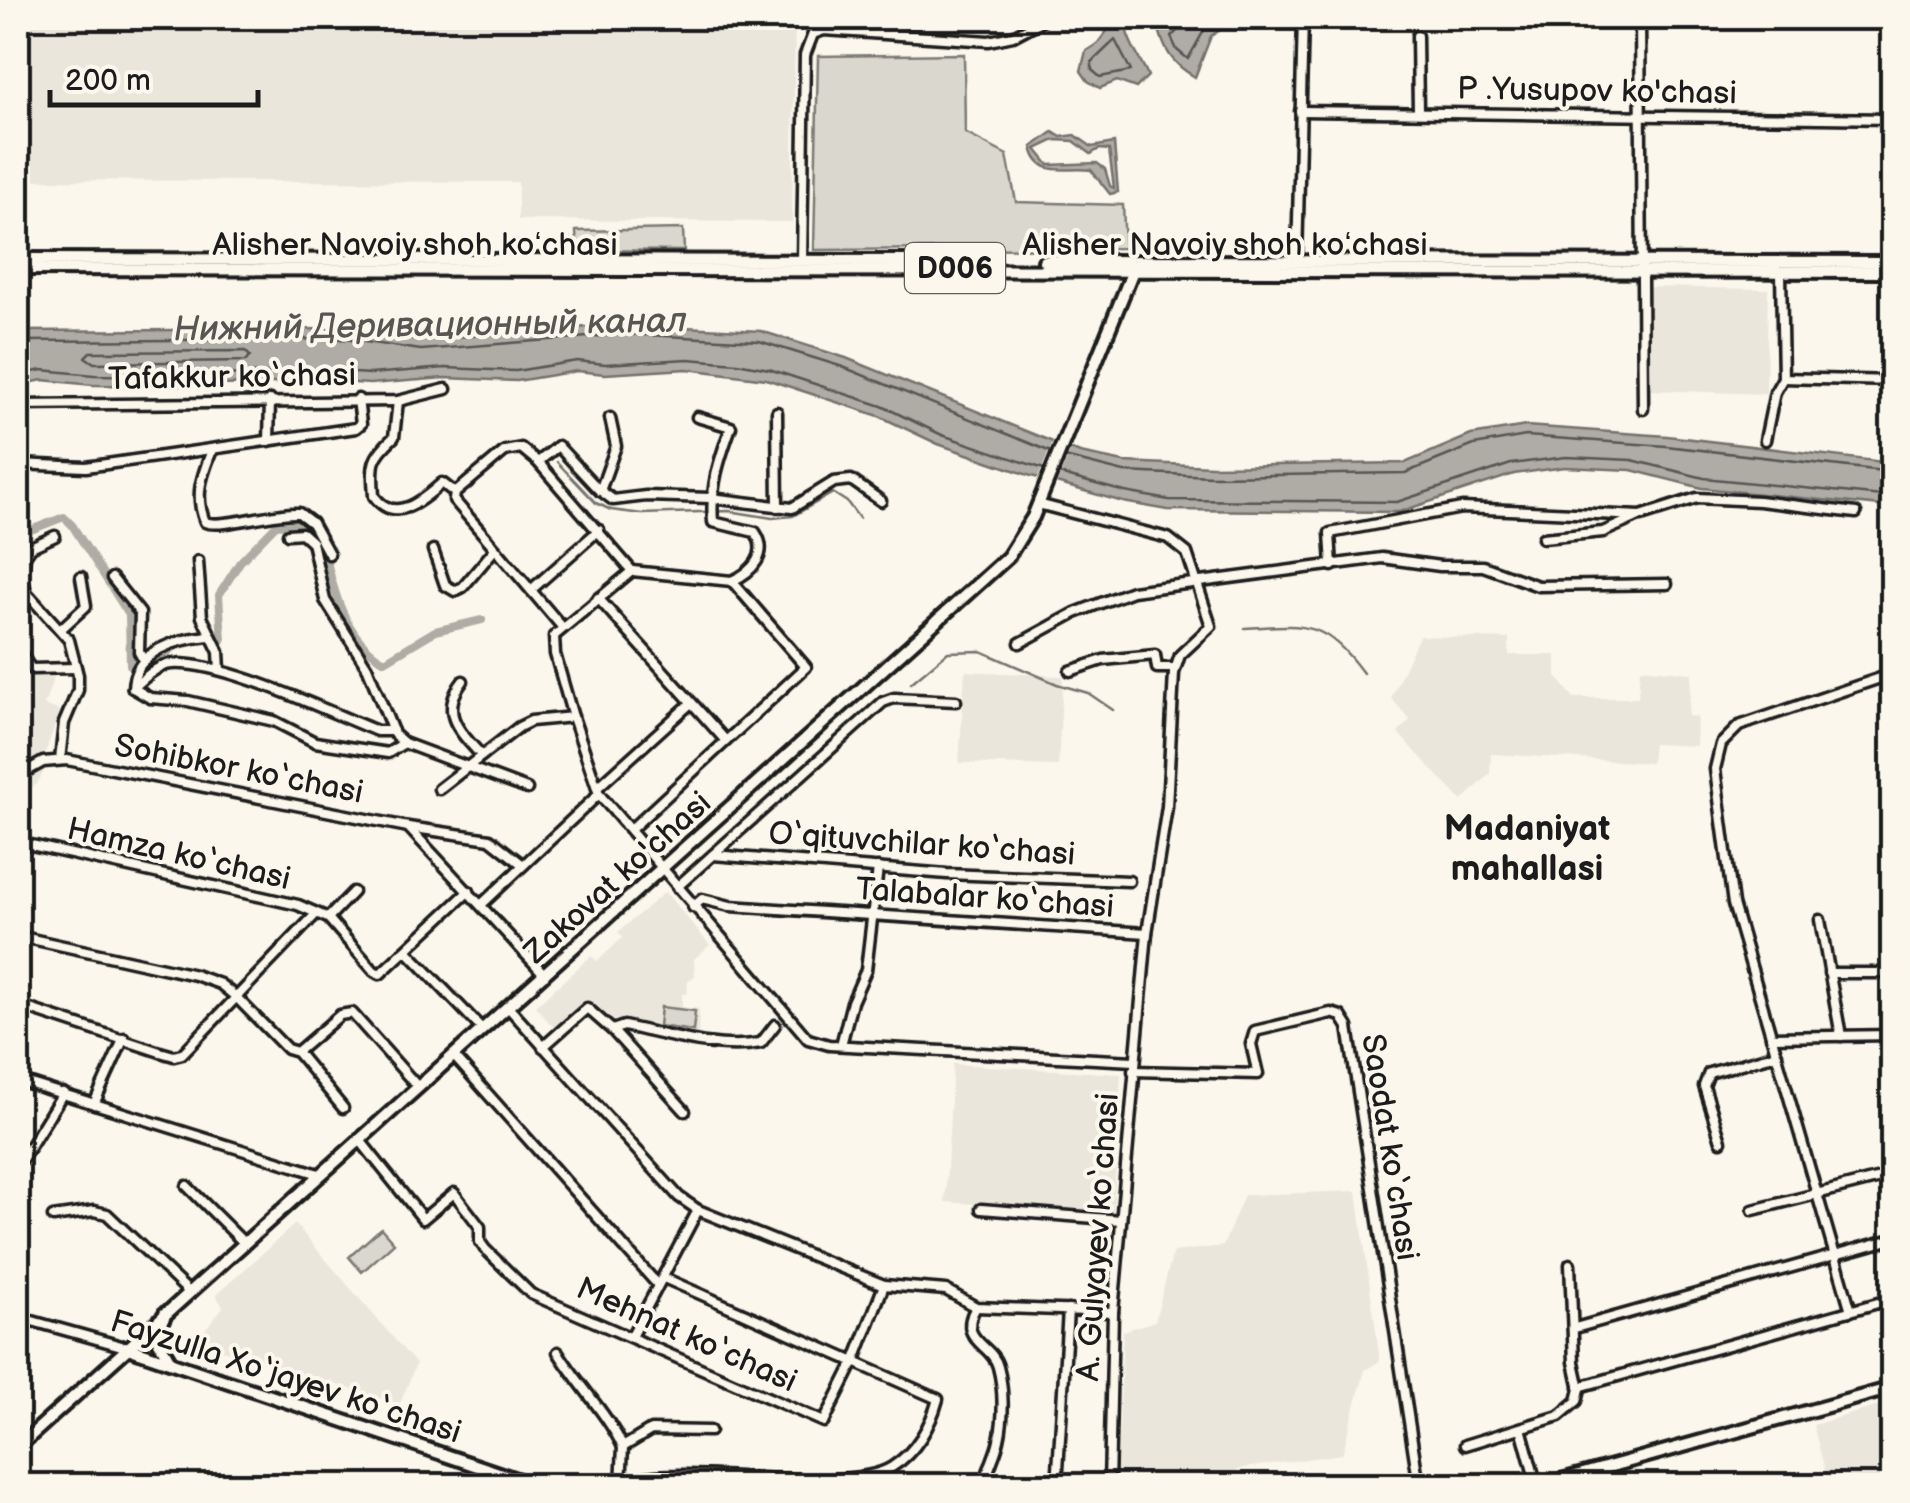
<svg xmlns="http://www.w3.org/2000/svg" width="1910" height="1503" viewBox="0 0 1910 1503" font-family="'Balsamiq Sans',sans-serif">
	<style>
		.built { fill: #eae6dc }
		.green { fill: #dad7ce; stroke: #7b7a75; stroke-width: 2.5 }
		.water { fill: #afaca5; stroke: #74726e; stroke-width: 2.5; fill-rule: evenodd }
		.pier { fill: #fbf7ec }
		.lines { fill: none; stroke-linecap: round; stroke-linejoin: round }
		.shore { stroke: #575653; stroke-width: 2.5 }
		.stream { stroke: #74726e; stroke-width: 2.5 }
		.canal { stroke: #afaca5; stroke-width: 8 }
		.minor-casing { stroke: #1c1c1c; stroke-width: 15 }
		.major-casing { stroke: #1c1c1c; stroke-width: 18 }
		.minor { stroke: #fbf7ec; stroke-width: 8 }
		.major { stroke: #fbf7ec; stroke-width: 10 }
		.labels { text-anchor: middle; stroke-width: 8; stroke-linejoin: round; paint-order: stroke }
		.shield { fill: #fbf7ec; stroke: #5f5e5a; stroke-width: 2.5 }
		.shield-label { font-size: 30px; font-weight: bold; fill: #1c1c1c }
		.street-label { font-size: 32px; fill: #1c1c1c; stroke: #fbf7ec }
		.water-label { font-size: 35px; font-style: italic; fill: #575653; stroke: #fbf7ec }
		.neighbourhood-label { font-size: 35px; font-weight: bold; fill: #1c1c1c; stroke: #fbf7ec }
	</style>
	<rect width="100%" height="100%" fill="#fbf7ec"/>
	<filter id="ink" filterUnits="userSpaceOnUse"><feTurbulence type="fractalNoise" baseFrequency=".01" numOctaves="2"/><feDisplacementMap in="SourceGraphic" scale="20" xChannelSelector="R" yChannelSelector="G"/><feConvolveMatrix kernelMatrix="1 2 1 2 8 2 1 2 1" color-interpolation-filters="sRGB"/></filter>
	<g filter="url(#ink)">
		<g class="built">
			<path d="M18,18H795L792,222L518,220V182L18,180Z"/>
			<path d="M1646,287L1768,289L1766,394L1648,390Z"/>
			<path d="M1419,636L1509,639V655H1556V676L1574,698H1638L1640,668L1692,673L1688,716L1697,717L1696,746L1653,744L1651,763L1491,754L1490,774L1462,801L1398,733L1410,720L1391,698Z"/>
			<path d="M965,671L1063,676L1058,766L959,763Z"/>
			<path d="M55,674L44,705L60,711L41,765L46,767L37,784L18,797V676Z"/>
			<path d="M665,892L710,945L694,959L695,976L688,981L687,994H682V1007L699,1009L698,1036L615,1020L608,1022L587,1004L557,1031L535,1006L591,956L598,961L622,938L618,932Z"/>
			<path d="M953,1064L1121,1074L1113,1213L945,1202Z"/>
			<path d="M1357,1191L1380,1361L1365,1370L1342,1454L1244,1468L1213,1479L1182,1483L1117,1481L1123,1331L1155,1321L1173,1252L1223,1246L1244,1195Z"/>
			<path d="M295,1224L416,1364L400,1404L195,1342L223,1307L216,1295Z"/>
			<path d="M1892,1402V1485H1829L1813,1425Z"/>
		</g>
		<g class="green">
			<path d="M964,54L965,133L1007,155L1016,202L1123,205L1125,248L814,250L818,56Z"/>
			<path d="M683,229L684,251L577,250L576,231Z"/>
			<path d="M661,1007L695,1011L693,1031L659,1026Z"/>
			<path d="M381,1228L394,1243L362,1272L349,1257Z"/>
		</g>
		<g class="water">
			<path d="M1203,18H1218L1225,26L1211,36L1195,77C1172,64 1163,49 1158,24Z"/>
			<path d="M1110,27L1126,28C1130,47 1141,59 1148,76L1136,88L1117,81L1100,88L1088,81L1081,71L1086,51L1097,44Z"/>
			<path d="M1053,132L1061,137L1075,135L1092,147L1114,143L1118,192L1110,194L1091,170C1068,166 1039,180 1032,147ZM1055,140L1074,141L1091,154L1099,149L1109,150L1114,188L1110,186L1105,169L1097,163L1049,165L1036,149Z"/>
			<path d="M626,324L761,331L846,358L1080,453L1124,462L1212,466L1405,463L1471,435L1526,426L1667,436L1892,463V507L1702,488L1631,470L1565,467L1514,474L1399,512L1168,510L1123,502L1028,475L938,444L879,416L766,379L687,369L605,374L577,371L517,381L445,378L370,384L324,381L195,386L93,385L43,380L18,385V331L345,329L421,340Z"/>
		</g>
		<path class="pier" d="M1055,437L1073,444L1055,488L1036,483Z"/>
		<g class="lines">
			<g class="shore">
				<path d="M1184,18L1182,26L1171,37L1177,50L1188,59L1211,18"/>
				<path d="M1115,40L1131,71L1100,77L1092,70V62Z"/>
				<path d="M18,341L344,339L421,350L627,334L759,341L843,367L1051,452"/>
				<path d="M245,351L250,356L246,361L94,363L85,357L90,352Z"/>
				<path d="M18,375L42,370L94,375L195,376L324,371L370,374L445,368L516,371L577,361L605,364L688,359L737,363L769,369L882,406L942,435L1044,469"/>
				<path d="M1065,457L1124,472L1212,476L1405,473L1474,445L1526,436L1666,446L1892,472"/>
				<path d="M1059,474L1125,492L1169,500L1397,502L1511,464L1566,457L1632,460L1704,478L1892,497"/>
			</g>
			<g class="stream">
				<path d="M557,462L596,503L611,510L642,514L729,511L772,518L793,516L833,493L847,502L859,518"/>
				<path d="M1245,628C1306,624 1324,620 1363,673"/>
				<path d="M911,683L948,652L981,651L1057,684L1088,693L1113,710"/>
			</g>
			<g class="canal">
				<path d="M18,535L64,517L72,525L129,615L130,665L141,675L179,643"/>
				<path d="M324,548C333,590 345,640 385,661L435,631L482,620"/>
				<path d="M197,640H222L219,595L240,562L276,525L309,523"/>
			</g>
			<g class="minor-casing">
				<g id="minor">
					<path d="M1640,18L1643,409"/>
					<path d="M1417,36L1418,112"/>
					<path d="M1300,111L1892,119"/>
					<path d="M802,261L805,55L813,34L824,30L989,41L1013,36L1047,18"/>
					<path d="M1297,261L1303,18"/>
					<path d="M1783,378L1892,381"/>
					<path d="M398,401L394,437C370,459 372,465 374,496C395,525 423,500 442,483L455,493"/>
					<path d="M18,405L398,401L446,389"/>
					<path d="M777,412L778,507"/>
					<path d="M697,417L731,427C719,460 710,487 713,522L755,532C770,554 752,572 732,581L632,571L554,636L555,654L573,717L599,794L808,1039L829,1045L1134,1061"/>
					<path d="M1765,440L1775,392L1783,378L1781,273"/>
					<path d="M269,441L270,400"/>
					<path d="M212,450C202,476 194,495 205,522C221,529 274,511 299,513L312,523L329,554"/>
					<path d="M538,462L558,446L597,488L613,500L646,496L711,498L792,508L834,482L851,480L881,501"/>
					<path d="M18,464L86,467L356,428L361,424L358,399"/>
					<path d="M600,491L616,446L610,418"/>
					<path d="M1038,504L1168,538L1187,553L1211,626L1180,655L1174,673L1167,807L1147,933L1113,1312L1109,1486"/>
					<path d="M288,534L302,533L312,542L325,600L367,667L394,734L404,743L527,789"/>
					<path d="M55,536L31,547L25,556L22,575L26,592L69,640L78,675V690L64,723L60,760"/>
					<path d="M1543,538L1603,532L1637,517"/>
					<path d="M433,550L445,585L455,591L463,587L495,549"/>
					<path d="M198,561L202,617L219,652L220,670"/>
					<path d="M1332,566L1330,533L1462,508L1641,516L1697,498L1759,501L1856,513"/>
					<path d="M112,578L140,613L139,652L144,661"/>
					<path d="M531,590L599,530"/>
					<path d="M598,598L726,741"/>
					<path d="M563,628L454,500L455,493L505,451L521,448L538,462L632,571"/>
					<path d="M61,629L86,606L81,577"/>
					<path d="M1020,643L1075,613L1132,591L1382,558L1440,566H1483L1538,586L1667,584"/>
					<path d="M18,649L31,669L76,668"/>
					<path d="M1070,671L1103,660L1155,655L1157,668H1175"/>
					<path d="M463,681C439,712 458,730 481,755"/>
					<path d="M133,688L150,698L188,701L274,721L315,742L388,753L404,743"/>
					<path d="M133,688C144,679 156,665 172,664C224,661 326,711 377,731H393"/>
					<path d="M133,688C134,650 178,639 209,636"/>
					<path d="M18,776L43,762L67,760L408,827L490,839L523,865"/>
					<path d="M597,788L691,703"/>
					<path d="M439,789L519,727L531,721L573,717"/>
					<path d="M408,827L545,975"/>
					<path d="M630,830L806,667L732,581"/>
					<path d="M18,842L298,905L328,918L374,971L380,974L469,891"/>
					<path d="M713,855L947,874L1129,881"/>
					<path d="M677,887L883,702L894,698L956,701"/>
					<path d="M481,905L599,794"/>
					<path d="M693,907L702,899L730,906L1147,933"/>
					<path d="M328,918L353,892"/>
					<path d="M1820,920L1841,1036"/>
					<path d="M18,936L195,975L220,984L236,997L287,1049L297,1052L343,1108"/>
					<path d="M407,951L482,1029"/>
					<path d="M1829,973H1892"/>
					<path d="M18,1005L160,1052L174,1056L182,1054L315,915"/>
					<path d="M508,1007L679,1197L698,1210L884,1285L946,1290L976,1307L1113,1312"/>
					<path d="M612,1030L624,1026C669,1035 716,1051 761,1043L775,1025"/>
					<path d="M1771,1037L1892,1035"/>
					<path d="M841,1045L852,1002L866,970L878,868"/>
					<path d="M543,1047L587,1008L612,1030L685,1111"/>
					<path d="M297,1052L340,1015L352,1013L417,1086"/>
					<path d="M453,1055L657,1284"/>
					<path d="M1133,1071L1258,1074L1251,1044L1255,1031L1331,1013L1341,1016L1348,1027L1419,1486"/>
					<path d="M18,1080L319,1174"/>
					<path d="M94,1104L124,1038"/>
					<path d="M359,1139L423,1219L454,1193L480,1227V1242L485,1249L531,1294L824,1422L855,1360L884,1285"/>
					<path d="M1721,1141L1704,1086L1709,1073L1777,1054"/>
					<path d="M18,1166L63,1093"/>
					<path d="M187,1186L244,1243"/>
					<path d="M981,1209L1121,1220"/>
					<path d="M1753,1210L1892,1175"/>
					<path d="M53,1217L94,1211L107,1214L189,1292"/>
					<path d="M976,1307C956,1341 993,1344 998,1367C1004,1389 1004,1418 999,1440C996,1455 987,1470 984,1486"/>
					<path d="M1851,1311L1733,904L1715,769L1721,744L1739,726L1892,674"/>
					<path d="M18,1317L125,1347"/>
					<path d="M1575,1328L1892,1239"/>
					<path d="M632,1335L698,1210"/>
					<path d="M558,1352C578,1384 608,1415 623,1447"/>
					<path d="M1579,1387L1892,1299"/>
					<path d="M1521,1428L1537,1486"/>
					<path d="M1465,1445L1559,1416L1577,1401L1580,1389L1574,1362L1570,1264"/>
					<path d="M621,1484L623,1447L651,1430L710,1431"/>
					<path d="M620,1486C637,1475 659,1476 679,1475C729,1473 855,1491 892,1467C916,1452 931,1425 938,1399L664,1278"/>
					<path d="M1057,1486L1068,1310"/>
					<path d="M1167,1486L1226,1483"/>
				</g>
			</g>
			<g class="major-casing">
				<g id="major">
					<path d="M18,259L917,261"/>
					<path d="M1044,261L1892,262"/>
					<path d="M18,269L1892,272"/>
					<path d="M165,1313L158,1340L170,1361"/>
					<path d="M125,1347L537,1486"/>
					<path d="M18,1447L1008,557L1033,517L1134,268"/>
					<path d="M1540,1486L1892,1388"/>
				</g>
			</g>
			<use href="#minor" class="minor"/>
			<use href="#major" class="major"/>
		</g>
	</g>
	<g class="labels">
		<rect class="shield" x="905" y="243" width="100" height="50" rx="8"/>
		<g class="shield-label">
			<text x="955" y="278">D006</text>
		</g>
		<g class="street-label">
			<text transform="translate(1597 90) rotate(1)" y="11">P .Yusupov ko'chasi</text>
			<text x="415" y="255">Alisher Navoiy shoh koʻchasi</text>
			<text x="1225" y="255">Alisher Navoiy shoh koʻchasi</text>
			<text transform="translate(232 376) rotate(-1)" y="11">Tafakkur ko‘chasi</text>
			<text transform="translate(239 768) rotate(11)" y="11">Sohibkor ko‘chasi</text>
			<text transform="translate(922 843) rotate(4)" y="11">O‘qituvchilar ko‘chasi</text>
			<text transform="translate(179 853) rotate(13)" y="11">Hamza ko‘chasi</text>
			<text transform="translate(617 877) rotate(-42)" y="11">Zakovat ko'chasi</text>
			<text transform="translate(985 897) rotate(4)" y="11">Talabalar ko‘chasi</text>
			<text transform="translate(1391 1147) rotate(81)" y="11">Saodat ko‘chasi</text>
			<text transform="translate(1097 1237) rotate(-86)" y="11">A. Gulyayev ko‘chasi</text>
			<text transform="translate(687 1334) rotate(24)" y="11">Mehnat ko‘chasi</text>
			<text transform="translate(286 1376) rotate(18)" y="11">Fayzulla Xo‘jayev ko‘chasi</text>
		</g>
		<g class="water-label">
			<text transform="translate(430 324) rotate(-1)" y="12">Нижний Деривационный канал</text>
		</g>
		<g class="neighbourhood-label">
			<text x="1527" y="840">Madaniyat<tspan x="1527" dy="40">mahallasi</tspan></text>
		</g>
	</g>
	<rect width="1910" height="1503" fill="none" stroke="#fbf7ec" stroke-width="60"/>
	<rect x="30" y="30" width="1850" height="1443" fill="none" stroke="#1c1c1c" stroke-width="4" filter="url(#ink)"/>
	<path d="M50 90v15h208v-15" fill="none" stroke="#1c1c1c" stroke-width="5"/>
	<text x="65" y="90" font-size="30" fill="#1c1c1c" stroke="#fbf7ec" stroke-width="8" paint-order="stroke">200 m</text>
</svg>
